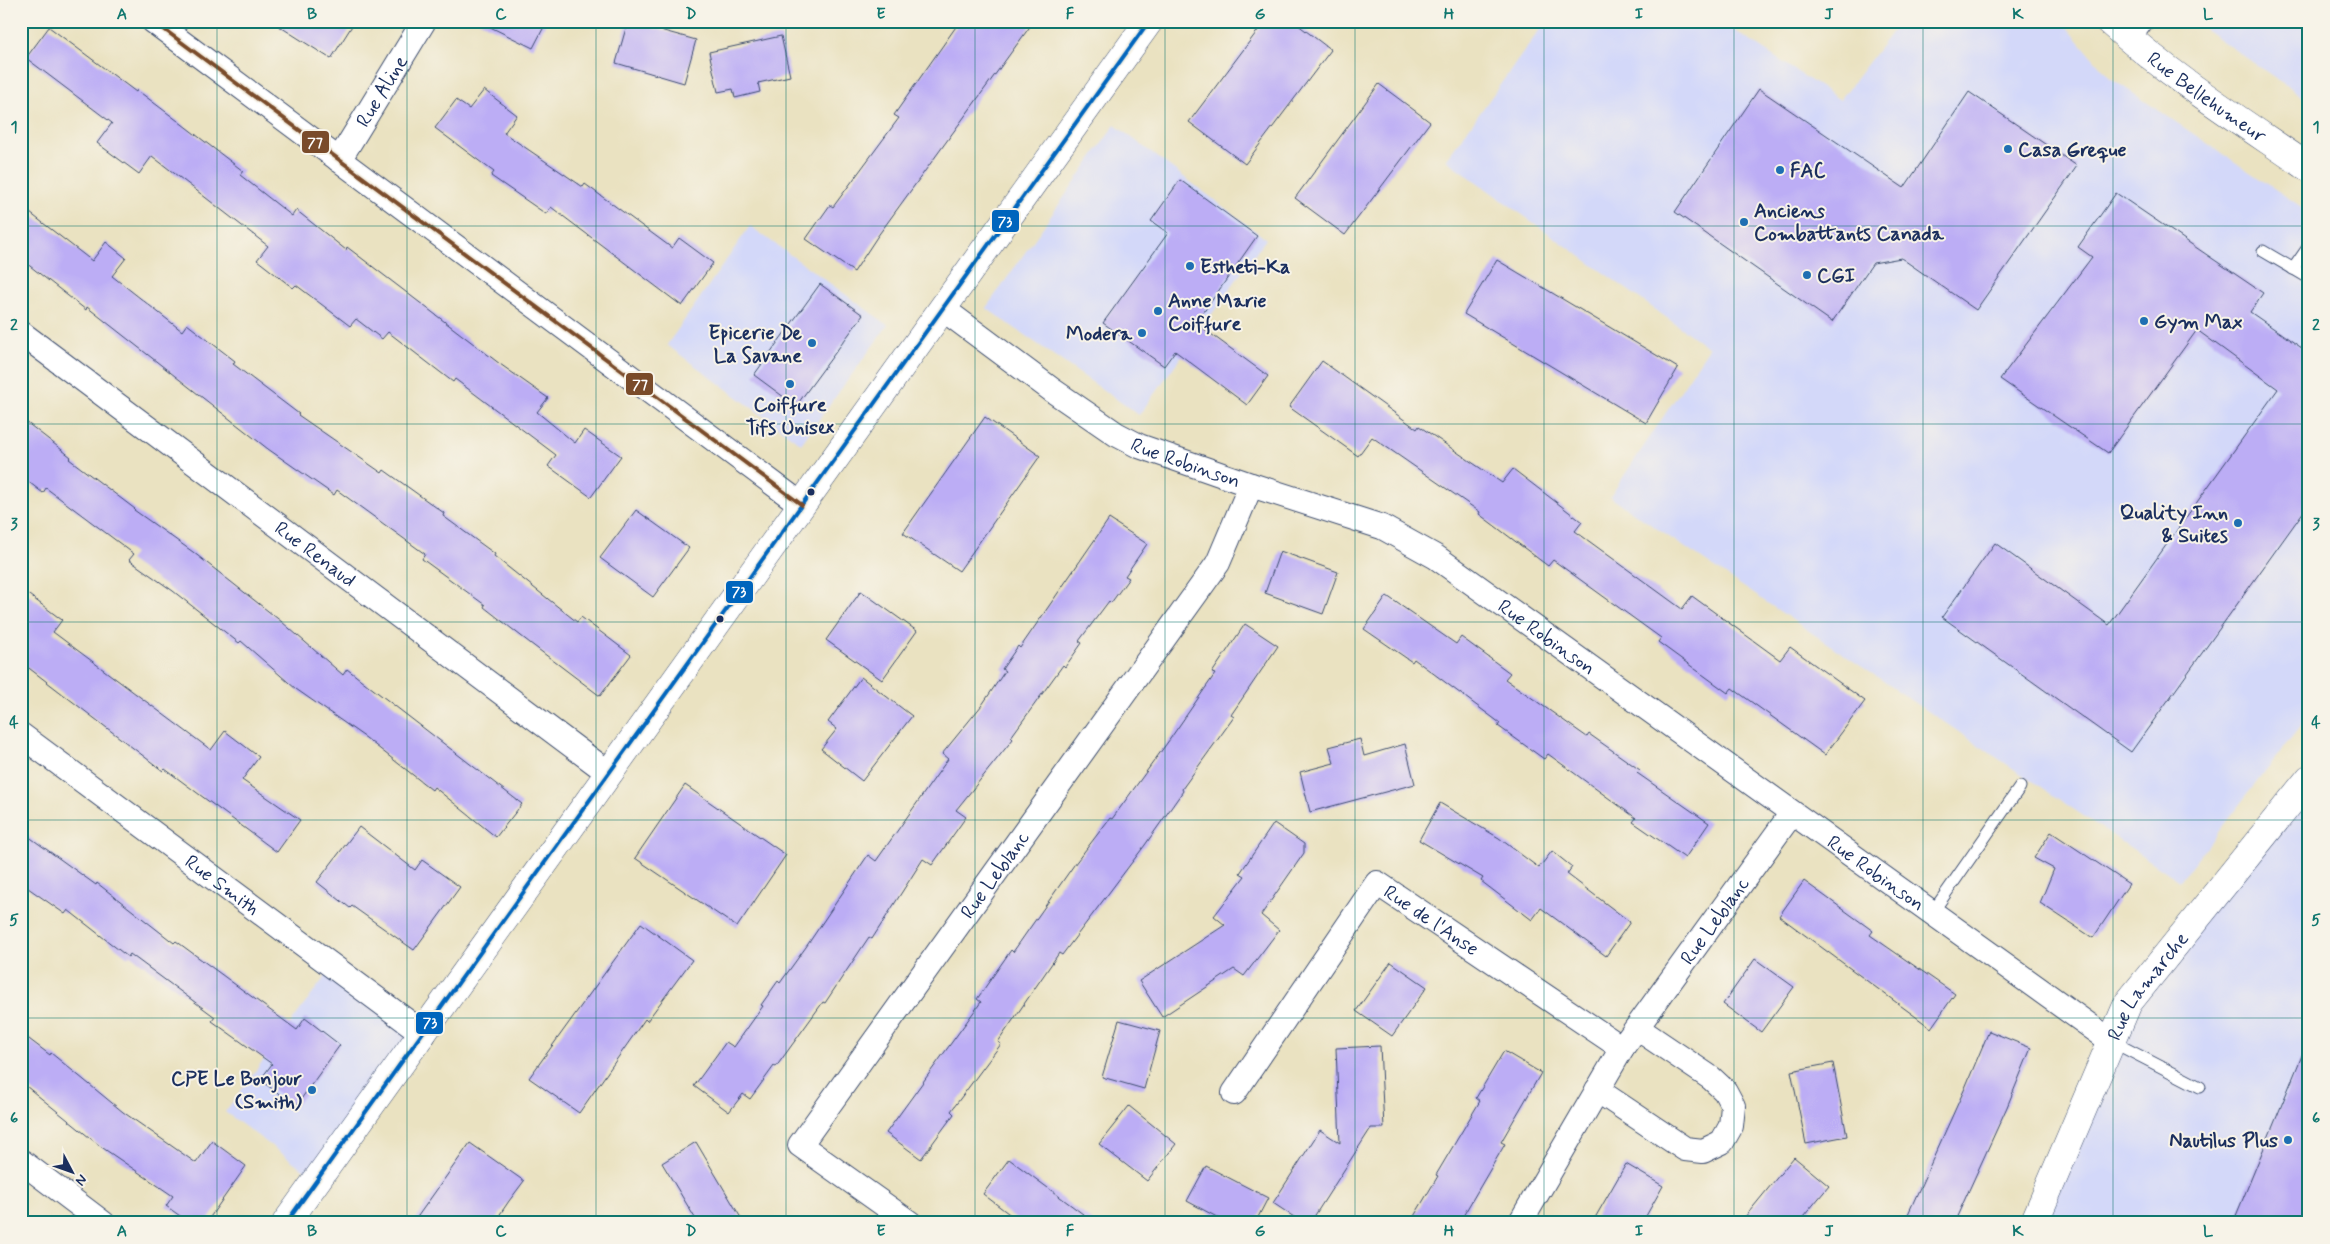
<svg xmlns="http://www.w3.org/2000/svg" width="2330" height="1244" viewBox="0 0 2330 1244" font-family="Mynerve,sans-serif">
	<style>
		.built { fill: #d3d8f9 }
		.building { fill: #bcadf5 }
		.lines { fill: none; stroke-linecap: round; stroke-linejoin: round }
		.service-casing { stroke: #3a4a6d; stroke-width: 13 }
		.minor-casing { stroke: #3a4a6d; stroke-width: 26 }
		.tertiary-casing { stroke: #3a4a6d; stroke-width: 29 }
		.service { stroke: #fff; stroke-width: 11 }
		.minor { stroke: #fff; stroke-width: 24 }
		.tertiary { stroke: #fff; stroke-width: 28 }
		.bus-1-casing { stroke: #f7f3e8; stroke-width: 8 }
		.bus-2-casing { stroke: #f7f3e8; stroke-width: 8 }
		.bus-1 { stroke: #0065bd; stroke-width: 4 }
		.bus-2 { stroke: #7a4b2a; stroke-width: 4 }
		.grid { fill: none; stroke: #0f766e; stroke-width: 1; stroke-opacity: 0.55 }
		.poi-dot { fill: #1f6fb2; stroke: #f7f3e8; stroke-width: 2 }
		.bus-dot { fill: #1b2f5e; stroke: #f7f3e8; stroke-width: 2 }
		.labels { text-anchor: middle; stroke-width: 4; stroke-linejoin: round; paint-order: stroke }
		.street-label { font-size: 20px; fill: #1b2f5e; stroke: #f7f3e8 }
		.poi-label { font-size: 20px; font-weight: bold; fill: #1b2f5e; stroke: #f7f3e8; text-anchor: start }
		.line-badge { stroke: #f7f3e8; stroke-width: 2 }
		.badge-label { font-size: 14px; text-anchor: middle; font-weight: bold; fill: #fff }
		.neatline { fill: none; stroke: #0f766e; stroke-width: 2 }
		.grid-label { font-size: 16px; text-anchor: middle; font-weight: bold; fill: #0f766e }
	</style>
	<rect width="100%" height="100%" fill="#f7f3e8"/>
	<filter id="ink" filterUnits="userSpaceOnUse"><feTurbulence type="fractalNoise" baseFrequency=".02" numOctaves="2"/><feDisplacementMap in="SourceGraphic" scale="10" xChannelSelector="R" yChannelSelector="G"/><feConvolveMatrix kernelMatrix="1 2 1 2 8 2 1 2 1" color-interpolation-filters="sRGB"/></filter>
	<filter id="wash" filterUnits="userSpaceOnUse"><feTurbulence type="fractalNoise" baseFrequency=".0096" numOctaves="4" result="noise"/><feDisplacementMap in="SourceGraphic" scale="20" xChannelSelector="R" yChannelSelector="G"/><feGaussianBlur stdDeviation="1.12" result="paint"/><feColorMatrix in="noise" values="0 0 0 0 0 0 0 0 0 0 0 0 0 0 0 0 0 1.4 0 .05"/><feComposite in="paint" operator="in"/></filter>
	<g filter="url(#wash)">
		<rect width="100%" height="100%" fill="#eae2c1"/>
		<g class="built">
			<path d="M1546,21H1720L1840,100L1900,21H2062L2109,77L2309,212V715L2180,881L1610,497L1709,348L1446,160Z"/>
			<path d="M2197,21H2309V101L2206,30Z"/>
			<path d="M1115,125L1266,239L1139,415L986,308Z"/>
			<path d="M750,226L888,325L801,444L667,345Z"/>
			<path d="M2309,779V1223H2034L2111,1041Z"/>
			<path d="M333,966L424,1034L317,1179L225,1112Z"/>
		</g>
		<g id="blocks">
			<g class="building">
				<path d="M271,21H355L331,59Z"/>
				<path d="M478,21H547L533,48Z"/>
				<path d="M628,21L696,40L684,83L616,63Z"/>
				<path d="M960,21H1034L877,237L854,272L806,239L830,205L833,207L899,118L894,115Z"/>
				<path d="M1265,21H1293L1331,50L1245,164L1189,122Z"/>
				<path d="M49,27L136,92L137,90L178,121L243,171L240,175L292,216L296,210L346,250L347,247L500,364L548,398L537,412L575,443L584,430L621,456L591,497L548,466L556,455L455,379L453,382L388,332L382,339L356,319L350,326L296,285L293,288L257,260L268,246L152,156L139,174L97,143L112,123L26,58Z"/>
				<path d="M781,36L790,76L758,83L760,92L735,98L733,89L718,92L709,52Z"/>
				<path d="M1379,84L1430,122L1345,235L1295,198Z"/>
				<path d="M1759,89L1904,188L1969,92L2077,166L1976,310L1901,258L1873,263L1832,322L1675,212Z"/>
				<path d="M484,90L517,115L504,133L583,187L585,184L672,248L679,238L713,263L682,306L551,207L546,214L491,176L494,172L435,128L456,100L469,109Z"/>
				<path d="M1180,180L1257,236L1196,323L1268,376L1247,405L1175,351L1164,366L1103,323L1168,233L1151,221Z"/>
				<path d="M2116,193L2263,293L2250,312L2309,353V504L2131,752L1942,617L1995,543L2109,625L2278,389L2197,330L2108,453L2000,379L2092,257L2078,247Z"/>
				<path d="M21,206L92,261L106,242L126,258L112,276L182,331L187,324L235,361L233,364L299,414L298,415L382,473L384,470L444,513L443,516L495,554L494,556L577,622L581,617L631,655L600,696L530,643L484,607L485,605L422,559L425,554L337,490L334,495L268,449L87,307L86,310L21,259Z"/>
				<path d="M1497,260L1678,368L1646,423L1464,314Z"/>
				<path d="M820,284L863,315L796,406L754,375Z"/>
				<path d="M1322,361L1417,429L1419,426L1502,483L1513,469L1582,522L1575,531L1682,609L1692,596L1780,660L1790,647L1865,701L1825,755L1732,688L1728,693L1658,642L1661,638L1553,560L1548,566L1479,514L1480,512L1372,437L1358,456L1289,407Z"/>
				<path d="M985,417L1040,456L959,571L903,533Z"/>
				<path d="M21,418L71,457L69,459L135,509L134,510L193,552L282,622L343,675L347,669L522,804L496,837L434,787L432,790L366,738L296,689L241,641L239,643L173,591L129,560L134,554L46,488L43,493L21,476Z"/>
				<path d="M636,510L689,548L653,597L600,558Z"/>
				<path d="M1109,519L1147,544L1125,576L1129,578L1111,603L1109,601L1079,641L1082,643L1065,667L1063,665L1011,737L1013,739L956,810L966,817L932,865L923,859L872,939L869,937L825,1003L823,1002L776,1067L774,1066L750,1099L743,1094L729,1112L694,1086L726,1042L734,1047L763,1006L761,1005L778,981L780,983L806,947L868,855L876,861L948,759L942,754L982,705L1005,671L1002,669L1018,646L1020,648Z"/>
				<path d="M1280,551L1338,572L1323,614L1265,593Z"/>
				<path d="M21,589L62,620L53,632L211,750L225,731L259,757L242,780L300,820L277,852L165,769L163,771L21,662Z"/>
				<path d="M861,591L917,631L882,680L826,640Z"/>
				<path d="M1387,596L1456,644L1461,637L1510,673L1505,679L1587,737L1589,734L1640,770L1637,773L1709,823L1685,858L1633,822L1636,818L1548,754L1544,759L1498,726L1500,723L1414,659L1412,662L1364,629Z"/>
				<path d="M1245,624L1278,646L1231,715L1234,717L1182,789L1183,791L1145,845L1062,955L1059,953L998,1042L1001,1044L951,1111L954,1114L921,1159L886,1133L981,1002L977,999L1011,950L1013,952L1074,865L1110,818L1112,819L1170,739L1215,674L1212,673Z"/>
				<path d="M861,677L912,716L862,781L821,749L837,729L828,722Z"/>
				<path d="M1360,739L1364,756L1405,744L1415,784L1310,812L1300,772L1334,763L1329,747Z"/>
				<path d="M685,785L786,855L737,927L635,858Z"/>
				<path d="M1440,803L1499,838L1539,868L1552,851L1572,867L1567,874L1630,922L1606,956L1541,908L1532,920L1481,881L1483,878L1419,840Z"/>
				<path d="M1274,823L1304,844V853L1261,915L1279,930L1244,976L1234,969L1162,1017L1139,981L1225,925L1214,916L1245,876L1240,873Z"/>
				<path d="M359,827L415,870L422,860L460,887L414,950L352,906L350,908L317,882Z"/>
				<path d="M21,831L96,885L97,883L174,943L176,941L297,1030L305,1018L340,1045L296,1106L260,1080L272,1064L212,1021L215,1017L130,954L128,957L68,910L65,914L21,883Z"/>
				<path d="M2051,832L2129,884L2093,938L2040,903L2054,869L2034,858Z"/>
				<path d="M1804,881L1873,931L1870,935L1955,994L1931,1028L1779,916Z"/>
				<path d="M641,923L692,960L647,1021L645,1019L579,1113L529,1078Z"/>
				<path d="M1755,959L1794,987L1761,1032L1723,1004Z"/>
				<path d="M1391,962L1427,987L1392,1036L1356,1011Z"/>
				<path d="M1119,1020L1160,1031L1144,1089L1102,1077Z"/>
				<path d="M1989,1031L2031,1048L2007,1107L1954,1223H1904L1965,1088Z"/>
				<path d="M21,1033L50,1055L51,1053L123,1112L196,1163L212,1141L246,1166L206,1223H190L166,1206L173,1196L100,1146L21,1082Z"/>
				<path d="M2309,1041V1223H2233L2308,1041Z"/>
				<path d="M1380,1046L1384,1128H1371L1310,1223H1303L1273,1203L1320,1130L1340,1143L1336,1048Z"/>
				<path d="M1504,1051L1541,1073L1501,1142L1505,1144L1459,1223H1410L1438,1176L1436,1175L1480,1101L1476,1098Z"/>
				<path d="M1833,1063L1847,1136L1806,1144L1791,1071Z"/>
				<path d="M1129,1106L1176,1144L1147,1181L1099,1144Z"/>
				<path d="M696,1142L744,1223H698L662,1163Z"/>
				<path d="M470,1143L524,1181L509,1201L494,1223H413Z"/>
				<path d="M1794,1157L1829,1186L1798,1223H1740Z"/>
				<path d="M1009,1159L1095,1223H1021L983,1194Z"/>
				<path d="M1626,1164L1663,1186L1642,1223H1592Z"/>
				<path d="M1206,1166L1268,1198L1255,1223H1228L1187,1201Z"/>
			</g>
		</g>
	</g>
	<g filter="url(#ink)">
		<use href="#blocks" fill-opacity="0" stroke="#3a4a6d" stroke-width="1"/>
		<g class="lines">
			<g class="service-casing">
				<g id="service">
					<path d="M2133,43L2149,21"/>
					<path d="M2263,251L2309,278"/>
					<path d="M2293,269L2309,246"/>
					<path d="M1932,913L2020,787"/>
					<path d="M2111,1041L2200,1087"/>
				</g>
			</g>
			<g class="minor-casing">
				<g id="minor">
					<path d="M153,21L802,505"/>
					<path id="s1" d="M339,160L424,21"/>
					<path id="s2" d="M943,309L1052,390L1116,434L1139,446L1251,485L1382,527L1436,557L2111,1041"/>
					<path id="s3" d="M21,333L610,774"/>
					<path id="s4" d="M21,735L424,1034"/>
					<path d="M1597,1090L1685,1149L1703,1151L1722,1142L1731,1126L1733,1106L1725,1091L1711,1078L1637,1028"/>
					<path id="s5" d="M1234,1093L1377,883L1622,1048"/>
					<path d="M21,1161L103,1223"/>
					<path id="s6" d="M910,1223L800,1145L1218,563L1251,485"/>
					<path id="s7" d="M1520,1223L1622,1048L1792,813"/>
				</g>
			</g>
			<g class="tertiary-casing">
				<g id="tertiary">
					<path id="s8" d="M2109,21C2170,76 2241,121 2309,168"/>
					<path d="M286,1223L1149,21"/>
					<path id="s9" d="M2034,1223L2128,1003L2309,779"/>
				</g>
			</g>
			<use href="#service" class="service"/>
			<use href="#minor" class="minor"/>
			<use href="#tertiary" class="tertiary"/>
			<g class="bus-1-casing">
				<path id="bus-1" d="M286,1223L1149,21"/>
			</g>
			<g class="bus-2-casing">
				<path id="bus-2" d="M153,21L802,505"/>
			</g>
			<use href="#bus-1" class="bus-1"/>
			<use href="#bus-2" class="bus-2"/>
		</g>
	</g>
	<path class="grid" d="M217,21V1223M407,21V1223M596,21V1223M786,21V1223M975,21V1223M1165,21V1223M1355,21V1223M1544,21V1223M1734,21V1223M1923,21V1223M2113,21V1223M21,226H2309M21,424H2309M21,622H2309M21,820H2309M21,1018H2309"/>
	<g class="poi-dot">
		<circle cx="2008" cy="149" r="5"/>
		<circle cx="1780" cy="170" r="5"/>
		<circle cx="1744" cy="222" r="5"/>
		<circle cx="1190" cy="266" r="5"/>
		<circle cx="1807" cy="275" r="5"/>
		<circle cx="1158" cy="311" r="5"/>
		<circle cx="2144" cy="321" r="5"/>
		<circle cx="1142" cy="333" r="5"/>
		<circle cx="812" cy="343" r="5"/>
		<circle cx="790" cy="384" r="5"/>
		<circle cx="2238" cy="523" r="5"/>
		<circle cx="312" cy="1090" r="5"/>
		<circle cx="2288" cy="1140" r="5"/>
	</g>
	<g class="bus-dot">
		<circle cx="811" cy="492" r="4.5"/>
		<circle cx="720" cy="619" r="4.5"/>
	</g>
	<g class="labels">
		<g class="street-label">
			<text dy="7" stroke="none"><textPath href="#s1" startOffset="81">Rue Aline</textPath></text>
			<text dy="7" stroke="none"><textPath href="#s8" startOffset="124">Rue Bellehumeur</textPath></text>
			<text dy="7" stroke="none"><textPath href="#s2" startOffset="289">Rue Robinson</textPath></text>
			<text dy="7" stroke="none"><textPath href="#s3" startOffset="368">Rue Renaud</textPath></text>
			<text dy="7" stroke="none"><textPath href="#s2" startOffset="694">Rue Robinson</textPath></text>
			<text dy="7" stroke="none"><textPath href="#s2" startOffset="1099">Rue Robinson</textPath></text>
			<text dy="7" stroke="none"><textPath href="#s6" startOffset="468">Rue Leblanc</textPath></text>
			<text dy="7" stroke="none"><textPath href="#s4" startOffset="251">Rue Smith</textPath></text>
			<text dy="7" stroke="none"><textPath href="#s5" startOffset="320">Rue de l'Anse</textPath></text>
			<text dy="7" stroke="none"><textPath href="#s7" startOffset="360">Rue Leblanc</textPath></text>
			<text dy="7" stroke="none"><textPath href="#s9" startOffset="264">Rue Lamarche</textPath></text>
		</g>
		<g class="poi-label">
			<text x="2018" y="156">Casa Greque</text>
			<text x="1790" y="177">FAC</text>
			<text x="1754" y="217">Anciens<tspan x="1754" dy="23">Combattants Canada</tspan></text>
			<text x="1200" y="273">Estheti-Ka</text>
			<text x="1817" y="282">CGI</text>
			<text x="1168" y="307">Anne Marie<tspan x="1168" dy="23">Coiffure</tspan></text>
			<text x="2154" y="328">Gym Max</text>
			<text x="802" y="339" text-anchor="end">Epicerie De<tspan x="802" dy="23">La Savane</tspan></text>
			<text x="1132" y="340" text-anchor="end">Modera</text>
			<text x="790" y="411" text-anchor="middle">Coiffure<tspan x="790" dy="23">Tifs Unisex</tspan></text>
			<text x="2228" y="519" text-anchor="end">Quality Inn<tspan x="2228" dy="23">&amp; Suites</tspan></text>
			<text x="302" y="1085" text-anchor="end">CPE Le Bonjour<tspan x="302" dy="23">(Smith)</tspan></text>
			<text x="2278" y="1147" text-anchor="end">Nautilus Plus</text>
		</g>
	</g>
	<g class="line-badge">
		<rect x="301" y="130" width="29" height="24" rx="5" fill="#7a4b2a"/>
		<rect x="991" y="209" width="29" height="24" rx="5" fill="#0065bd"/>
		<rect x="625" y="372" width="29" height="24" rx="5" fill="#7a4b2a"/>
		<rect x="725" y="580" width="29" height="24" rx="5" fill="#0065bd"/>
		<rect x="415" y="1011" width="29" height="24" rx="5" fill="#0065bd"/>
	</g>
	<g class="badge-label">
		<text x="315" y="147">77</text>
		<text x="1005" y="226">73</text>
		<text x="640" y="389">77</text>
		<text x="739" y="596">73</text>
		<text x="430" y="1027">73</text>
	</g>
	<rect width="2330" height="1244" fill="none" stroke="#f7f3e8" stroke-width="55"/>
	<g transform="translate(72 1172) rotate(131)" stroke="#f7f3e8" stroke-width="4" paint-order="stroke">
	<path d="M0-4L9 19L0 12L-9 19Z" fill="#1b2f5e"/>
	<text y="-8" font-size="14" font-weight="bold" text-anchor="middle" fill="#1b2f5e">N</text>
	</g>
	<rect x="28" y="28" width="2274" height="1188" class="neatline"/>
	<g class="grid-label">
		<text x="122" y="19">A</text>
		<text x="312" y="19">B</text>
		<text x="501" y="19">C</text>
		<text x="691" y="19">D</text>
		<text x="881" y="19">E</text>
		<text x="1070" y="19">F</text>
		<text x="1260" y="19">G</text>
		<text x="1449" y="19">H</text>
		<text x="1639" y="19">I</text>
		<text x="1829" y="19">J</text>
		<text x="2018" y="19">K</text>
		<text x="2208" y="19">L</text>
		<text x="14" y="132">1</text>
		<text x="2316" y="132">1</text>
		<text x="14" y="330">2</text>
		<text x="2316" y="330">2</text>
		<text x="14" y="529">3</text>
		<text x="2316" y="529">3</text>
		<text x="14" y="727">4</text>
		<text x="2316" y="727">4</text>
		<text x="14" y="925">5</text>
		<text x="2316" y="925">5</text>
		<text x="14" y="1123">6</text>
		<text x="2316" y="1123">6</text>
		<text x="122" y="1236">A</text>
		<text x="312" y="1236">B</text>
		<text x="501" y="1236">C</text>
		<text x="691" y="1236">D</text>
		<text x="881" y="1236">E</text>
		<text x="1070" y="1236">F</text>
		<text x="1260" y="1236">G</text>
		<text x="1449" y="1236">H</text>
		<text x="1639" y="1236">I</text>
		<text x="1829" y="1236">J</text>
		<text x="2018" y="1236">K</text>
		<text x="2208" y="1236">L</text>
	</g>
</svg>
